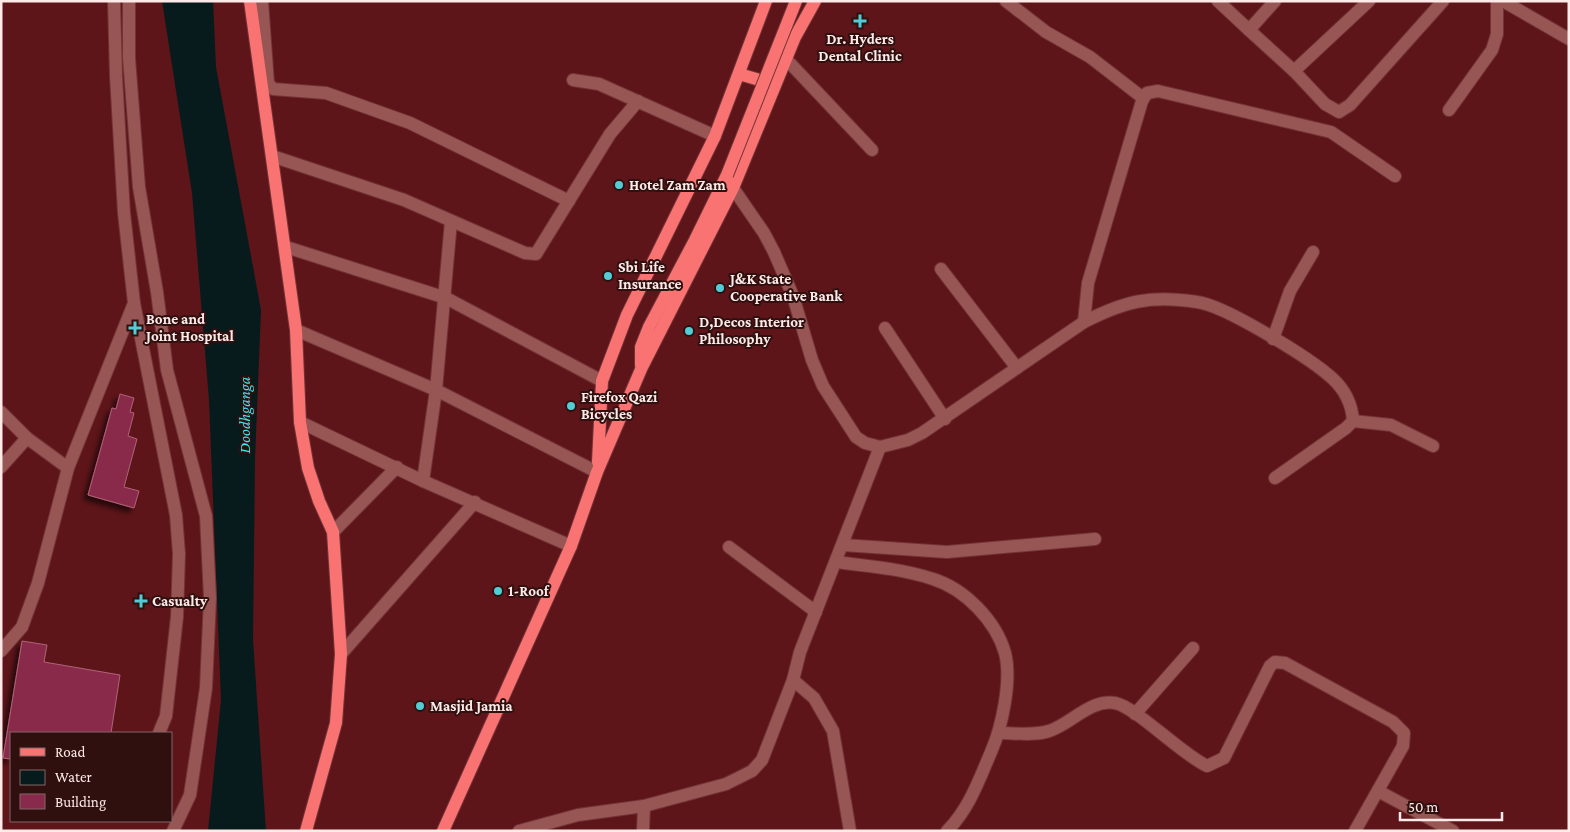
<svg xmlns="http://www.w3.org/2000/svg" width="1570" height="832" viewBox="0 0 1570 832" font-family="'Crimson Pro',serif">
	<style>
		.water { fill: #071b1d }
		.building { fill: #892a4c; stroke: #b06278; filter: url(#shadow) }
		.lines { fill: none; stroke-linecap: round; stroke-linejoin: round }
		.minor-casing { stroke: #733336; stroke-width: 14 }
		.major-casing { stroke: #733336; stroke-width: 14 }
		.minor { stroke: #975654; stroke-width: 12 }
		.major { stroke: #f87372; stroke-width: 12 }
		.major-bridge-casing { stroke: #733336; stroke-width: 14; stroke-linecap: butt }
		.major-bridge { stroke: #f87372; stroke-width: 12 }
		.poi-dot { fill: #52ccd5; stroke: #2f100f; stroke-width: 2 }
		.labels { text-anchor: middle; stroke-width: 4; stroke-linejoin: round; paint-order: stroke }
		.poi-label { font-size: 15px; font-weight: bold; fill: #fdeae9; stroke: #2f100f; text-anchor: start }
		.water-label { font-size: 16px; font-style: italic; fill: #44e5f1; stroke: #2f100f }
	</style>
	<defs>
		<filter id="shadow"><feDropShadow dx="-4.5" dy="4.5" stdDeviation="2.5" flood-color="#0009"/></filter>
	</defs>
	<rect width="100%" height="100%" fill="#5d1519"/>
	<path class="water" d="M162,1H213L216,67L261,310L255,459L253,640L266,831H208L221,700L209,400L192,193Z"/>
	<g class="building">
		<path d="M120,394L134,398L130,412L134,413L128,436L137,439L124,487L139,491L134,508L88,495L112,408L116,409Z"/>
		<path d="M22,641L47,645L44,662L120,675L111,733H11V759L3,758Z"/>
	</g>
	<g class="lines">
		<g class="minor-casing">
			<g id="minor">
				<path d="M129,1V58L139,187L157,292L167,370L206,516L210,598L206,688L190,795L173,831"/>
				<path d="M262,1L268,83L273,89L326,93L410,123L569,201"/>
				<path d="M1006,1L1046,32L1090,57L1143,98"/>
				<path d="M1218,1L1249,30"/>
				<path d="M1275,1L1249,30L1294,71L1325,104L1339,112L1350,105L1443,1"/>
				<path d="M1503,1L1569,39"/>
				<path d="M786,59L872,150"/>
				<path d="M1294,71L1369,1"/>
				<path d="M573,80L599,84L715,136"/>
				<path d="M1449,110L1492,50L1497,34V1"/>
				<path d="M272,156L404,200L525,253L536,254L610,134L638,101"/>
				<path d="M733,188L764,233L774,252L793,296L812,360L823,386L856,437L865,443L880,447L908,440L922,433L1084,322C1125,301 1150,295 1197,302C1224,305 1310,358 1332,378C1344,389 1352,404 1353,421L1346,428L1275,478"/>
				<path d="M286,247L446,298L602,381"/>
				<path d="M941,269L1017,368"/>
				<path d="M134,303L176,515L179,554L177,617L166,716L159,733"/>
				<path d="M1084,322L1088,283L1142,101L1147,93L1158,91L1331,132L1395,176"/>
				<path d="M885,328L945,419"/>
				<path d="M296,330L436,390L597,472"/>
				<path d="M1273,339L1290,291L1313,252"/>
				<path d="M1,412L27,438L68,468"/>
				<path d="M1353,421L1391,425L1433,446"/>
				<path d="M300,422L423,481L571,546"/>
				<path d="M1,467L27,438"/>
				<path d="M423,481L436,390L451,221"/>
				<path d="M333,532L397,467"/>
				<path d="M843,545L947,552L1095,539"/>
				<path d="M729,547L816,612"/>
				<path d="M836,562C869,566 902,569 933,579C965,589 996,621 1005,653C1012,680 1002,727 991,752C979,780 969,809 947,831"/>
				<path d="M1,651L22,627L38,583L68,468L134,303L124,213L116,76L114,1"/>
				<path d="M341,654L475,502"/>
				<path d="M793,680L814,698L833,731L850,831"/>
				<path d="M1135,714L1193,648"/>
				<path d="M1000,733C1015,733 1034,736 1049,731C1071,724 1090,699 1115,703C1136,707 1181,754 1207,766L1224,758L1270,666L1275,662L1285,663L1393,722L1404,733L1403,746L1355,831"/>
				<path d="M1378,791L1453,831"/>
				<path d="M519,831L578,815L644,806L726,784L752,771L762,760L793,680L800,652L880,447"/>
				<path d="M643,831L644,806"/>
			</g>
		</g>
		<g class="major-casing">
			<g id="major">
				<path d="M250,1L296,330L300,422L308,468L319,501L333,532L341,654L336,723L306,831"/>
				<path d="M739,74L773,84"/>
				<path d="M641,365V347L649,327L695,240L727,175"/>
				<path d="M598,462L602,381L627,315L715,136L766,1"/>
				<path d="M443,831L571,546L597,472L642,367L733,188L795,37L815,1"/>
			</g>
		</g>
		<use href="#minor" class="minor"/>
		<use href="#major" class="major"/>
		<g class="major-bridge-casing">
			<path id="major-bridge" d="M727,175L796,1"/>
		</g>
		<use href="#major-bridge" class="major-bridge"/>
	</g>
	<g class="poi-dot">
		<path d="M857.5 13.5h5v5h5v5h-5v5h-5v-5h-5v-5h5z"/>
		<circle cx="619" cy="185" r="5"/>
		<circle cx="608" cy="276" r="5"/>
		<circle cx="720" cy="288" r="5"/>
		<path d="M132.5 320.5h5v5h5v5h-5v5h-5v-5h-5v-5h5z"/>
		<circle cx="689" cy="331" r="5"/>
		<circle cx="571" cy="406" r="5"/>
		<circle cx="498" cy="591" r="5"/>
		<path d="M138.5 593.5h5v5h5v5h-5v5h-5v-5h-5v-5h5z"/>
		<circle cx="420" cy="706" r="5"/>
	</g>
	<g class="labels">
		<g class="poi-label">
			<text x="860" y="44" text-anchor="middle">Dr. Hyders<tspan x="860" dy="17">Dental Clinic</tspan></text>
			<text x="629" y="190">Hotel Zam Zam</text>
			<text x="618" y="272">Sbi Life<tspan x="618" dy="17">Insurance</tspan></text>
			<text x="730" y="284">J&amp;K State<tspan x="730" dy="17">Cooperative Bank</tspan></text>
			<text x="146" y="324">Bone and<tspan x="146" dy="17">Joint Hospital</tspan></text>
			<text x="699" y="327">D,Decos Interior<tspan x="699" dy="17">Philosophy</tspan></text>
			<text x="581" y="402">Firefox Qazi<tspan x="581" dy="17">Bicycles</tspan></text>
			<text x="508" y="596">1-Roof</text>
			<text x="152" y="606">Casualty</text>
			<text x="430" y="711">Masjid Jamia</text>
		</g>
		<g class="water-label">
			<text transform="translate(244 415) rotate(-90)" y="6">Doodhganga</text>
		</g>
	</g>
	<rect width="1570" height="832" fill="none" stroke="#fdeae9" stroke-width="5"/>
	<rect x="10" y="732" width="162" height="90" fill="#2f100f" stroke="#816766"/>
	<rect x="20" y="748" width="25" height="8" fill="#f87372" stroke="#816766"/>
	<text x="55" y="757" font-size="15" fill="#fdeae9">Road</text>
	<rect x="20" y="770" width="25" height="15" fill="#071b1d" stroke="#816766"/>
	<text x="55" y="782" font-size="15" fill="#fdeae9">Water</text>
	<rect x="20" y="794" width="25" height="15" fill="#892a4c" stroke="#816766"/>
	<text x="55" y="807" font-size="15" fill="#fdeae9">Building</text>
	<path d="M1400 812v8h102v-8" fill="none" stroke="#fdeae9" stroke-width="2.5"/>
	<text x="1408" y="812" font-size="15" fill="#fdeae9" stroke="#2f100f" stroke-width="4" paint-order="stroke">50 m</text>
</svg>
